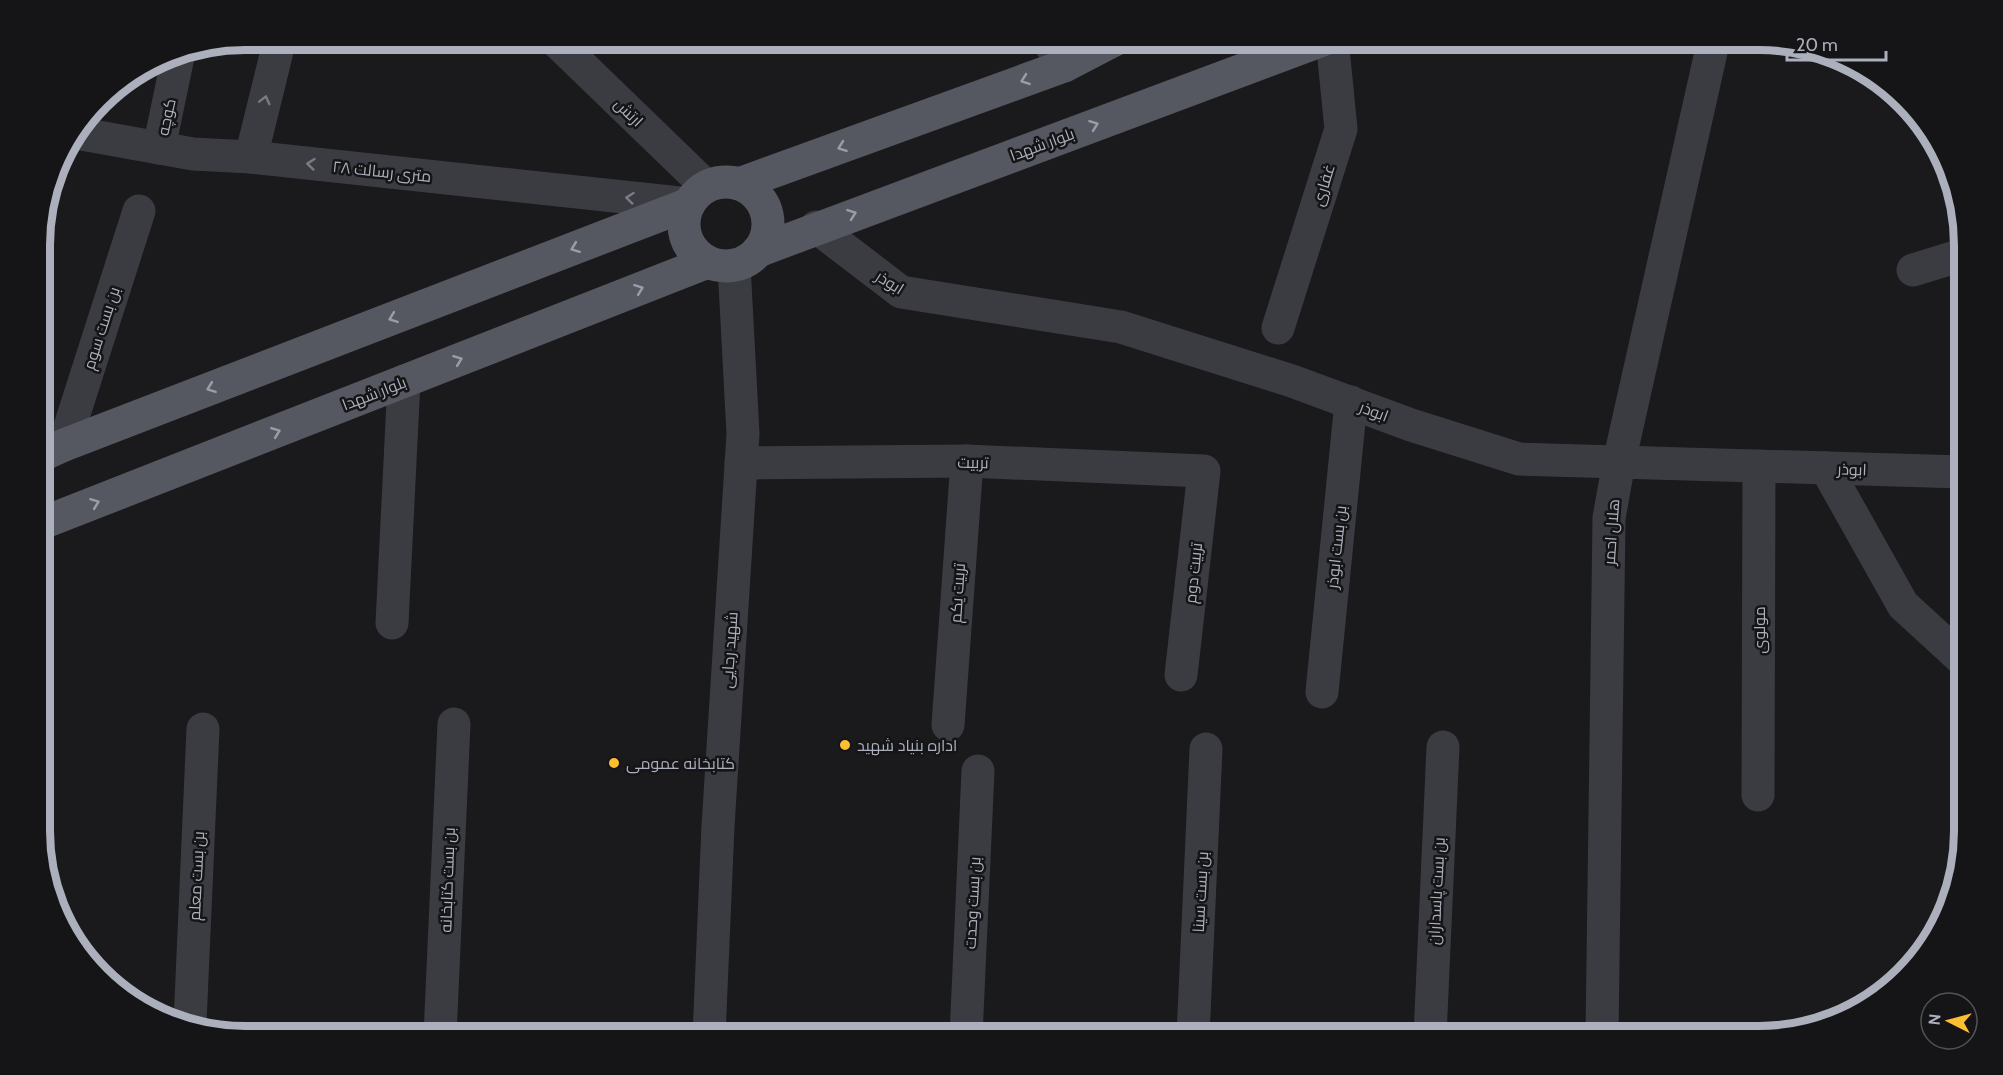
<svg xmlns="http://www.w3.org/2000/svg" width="2003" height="1075" viewBox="0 0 2003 1075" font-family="Cabin,Cairo,sans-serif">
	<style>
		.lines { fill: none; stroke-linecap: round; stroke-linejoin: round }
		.minor { stroke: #3b3b42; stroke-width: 33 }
		.tertiary { stroke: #3b3b42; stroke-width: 33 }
		.primary { stroke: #565861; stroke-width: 33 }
		.oneway { stroke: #9b9eaa }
		.oneway2 { stroke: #797b85 }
		.poi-dot { fill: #fcbf32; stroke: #151517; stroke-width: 2 }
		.labels { text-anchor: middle; stroke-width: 5; stroke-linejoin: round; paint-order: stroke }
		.street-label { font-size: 16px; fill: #acb0bc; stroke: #151517 }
		.poi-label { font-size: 16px; fill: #acb0bc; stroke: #151517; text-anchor: start }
		.rim { fill: none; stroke: #acb0bc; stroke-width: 8 }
	</style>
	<rect width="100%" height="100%" fill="#1a1a1c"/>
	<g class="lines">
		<g class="minor">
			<path d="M1047,39L1064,66"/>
			<path d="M159,148L179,52"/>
			<path d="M251,157L280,39"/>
			<path d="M1913,270L1962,255"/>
			<path d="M1278,328L1341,129L1332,39"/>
			<path d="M64,445L139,211"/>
			<path d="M741,463L967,461L1204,471L1181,675"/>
			<path d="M1826,468L1903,605L1964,661"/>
			<path d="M392,623L404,381"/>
			<path d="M1322,692L1351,402"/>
			<path d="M948,725L967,461"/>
			<path d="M1758,795L1759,466"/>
			<path d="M190,1023L203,729"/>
			<path d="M440,1036L454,724"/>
			<path d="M966,1036L978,771"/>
			<path d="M1193,1036L1206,749"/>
			<path d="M1430,1036L1443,747"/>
		</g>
		<g class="tertiary">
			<path d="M554,39L705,185"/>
			<path d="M76,133L193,154L251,157L689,204"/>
			<path d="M816,227L901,292L1121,327L1292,381L1411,425L1519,459L1963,472"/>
			<path d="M709,1036L718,826L743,434L734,265"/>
			<path d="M1602,1036L1609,518L1619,462L1714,39"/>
		</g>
		<g class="primary">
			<circle cx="726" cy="224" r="42"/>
			<path d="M739,184L1064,66L1116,39"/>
			<path d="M758,251L1325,39"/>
			<path d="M40,456L64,445L689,204"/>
			<path d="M40,524L708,262"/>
		</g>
	</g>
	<defs><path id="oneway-chevron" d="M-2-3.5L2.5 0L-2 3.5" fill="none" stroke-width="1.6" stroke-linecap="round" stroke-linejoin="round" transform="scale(1.5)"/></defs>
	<g class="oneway">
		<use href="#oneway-chevron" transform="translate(1025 80) rotate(160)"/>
		<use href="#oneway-chevron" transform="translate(1094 125) rotate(-20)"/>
		<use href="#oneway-chevron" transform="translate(842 147) rotate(160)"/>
		<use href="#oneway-chevron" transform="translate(852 214) rotate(-20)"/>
		<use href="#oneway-chevron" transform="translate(575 248) rotate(159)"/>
		<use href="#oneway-chevron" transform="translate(639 289) rotate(-21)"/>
		<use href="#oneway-chevron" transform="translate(393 318) rotate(159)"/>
		<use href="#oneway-chevron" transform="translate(458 360) rotate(-21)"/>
		<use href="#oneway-chevron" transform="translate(211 388) rotate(159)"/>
		<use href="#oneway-chevron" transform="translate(276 432) rotate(-21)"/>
		<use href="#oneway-chevron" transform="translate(95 503) rotate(-21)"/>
	</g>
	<g class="oneway2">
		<use href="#oneway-chevron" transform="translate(265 100) rotate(-76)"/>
		<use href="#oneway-chevron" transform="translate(311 164) rotate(-174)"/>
		<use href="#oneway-chevron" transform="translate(630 198) rotate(-174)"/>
	</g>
	<g class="poi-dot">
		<circle cx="845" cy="745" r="6"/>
		<circle cx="614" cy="763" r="6"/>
	</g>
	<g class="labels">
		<g class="street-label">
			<text transform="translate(629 112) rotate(44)" y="6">ارتش</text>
			<text transform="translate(166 117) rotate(-78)" y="6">کوچه</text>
			<text transform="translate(1042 144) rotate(-20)" y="6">بلوار شهدا</text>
			<text transform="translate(382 171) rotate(6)" y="6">۲۸ متری رسالت</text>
			<text transform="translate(1323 185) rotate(-73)" y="6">غفاری</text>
			<text transform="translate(890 282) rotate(32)" y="6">ابوذر</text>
			<text transform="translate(101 328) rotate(-72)" y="6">بن بست سوم</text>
			<text transform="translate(374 393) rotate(-21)" y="6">بلوار شهدا</text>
			<text transform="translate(1374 411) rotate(21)" y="6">ابوذر</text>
			<text transform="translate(973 462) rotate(1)" y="6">تربیت</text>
			<text transform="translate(1852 469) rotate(2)" y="6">ابوذر</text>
			<text transform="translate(1611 532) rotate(-86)" y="6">هلال احمر</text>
			<text transform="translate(1336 547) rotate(-84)" y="6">بن بست ابوذر</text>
			<text transform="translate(1193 573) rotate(-84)" y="6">تربیت دوم</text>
			<text transform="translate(957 593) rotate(-86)" y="6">تربیت یکم</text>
			<text transform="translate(1759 630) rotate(-90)" y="6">مولوی</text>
			<text transform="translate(729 650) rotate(-86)" y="6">شهید رجایی</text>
			<text transform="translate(196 876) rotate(-87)" y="6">بن بست معلم</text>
			<text transform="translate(447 880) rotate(-88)" y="6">بن بست کتابخانه</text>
			<text transform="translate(1436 891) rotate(-87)" y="6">بن بست پاسداران</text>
			<text transform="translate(1200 892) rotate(-87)" y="6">بن بست سینا</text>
			<text transform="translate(972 903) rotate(-87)" y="6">بن بست وحدت</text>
		</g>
		<g class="poi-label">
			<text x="857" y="751">اداره بنیاد شهید</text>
			<text x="626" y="769">کتابخانه عمومی</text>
		</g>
	</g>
	<path d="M0 0H2003V1075H0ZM245 50H1759A195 195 0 0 1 1954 245V831A195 195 0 0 1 1759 1026H245A195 195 0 0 1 50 831V245A195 195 0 0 1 245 50Z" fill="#151517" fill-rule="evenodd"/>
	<path class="rim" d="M245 50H1759A195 195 0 0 1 1954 245V831A195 195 0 0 1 1759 1026H245A195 195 0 0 1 50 831V245A195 195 0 0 1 245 50Z"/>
	<g transform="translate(1949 1021) rotate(276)"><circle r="28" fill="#151517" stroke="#515359" stroke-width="1.5"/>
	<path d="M0-4.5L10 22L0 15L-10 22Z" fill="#fcbf32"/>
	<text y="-9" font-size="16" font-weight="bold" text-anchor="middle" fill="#acb0bc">N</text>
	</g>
	<path d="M1787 51v9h99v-9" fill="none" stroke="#acb0bc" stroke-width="3"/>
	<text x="1796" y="51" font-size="18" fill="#acb0bc" stroke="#151517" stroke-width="4.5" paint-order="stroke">20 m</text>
</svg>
